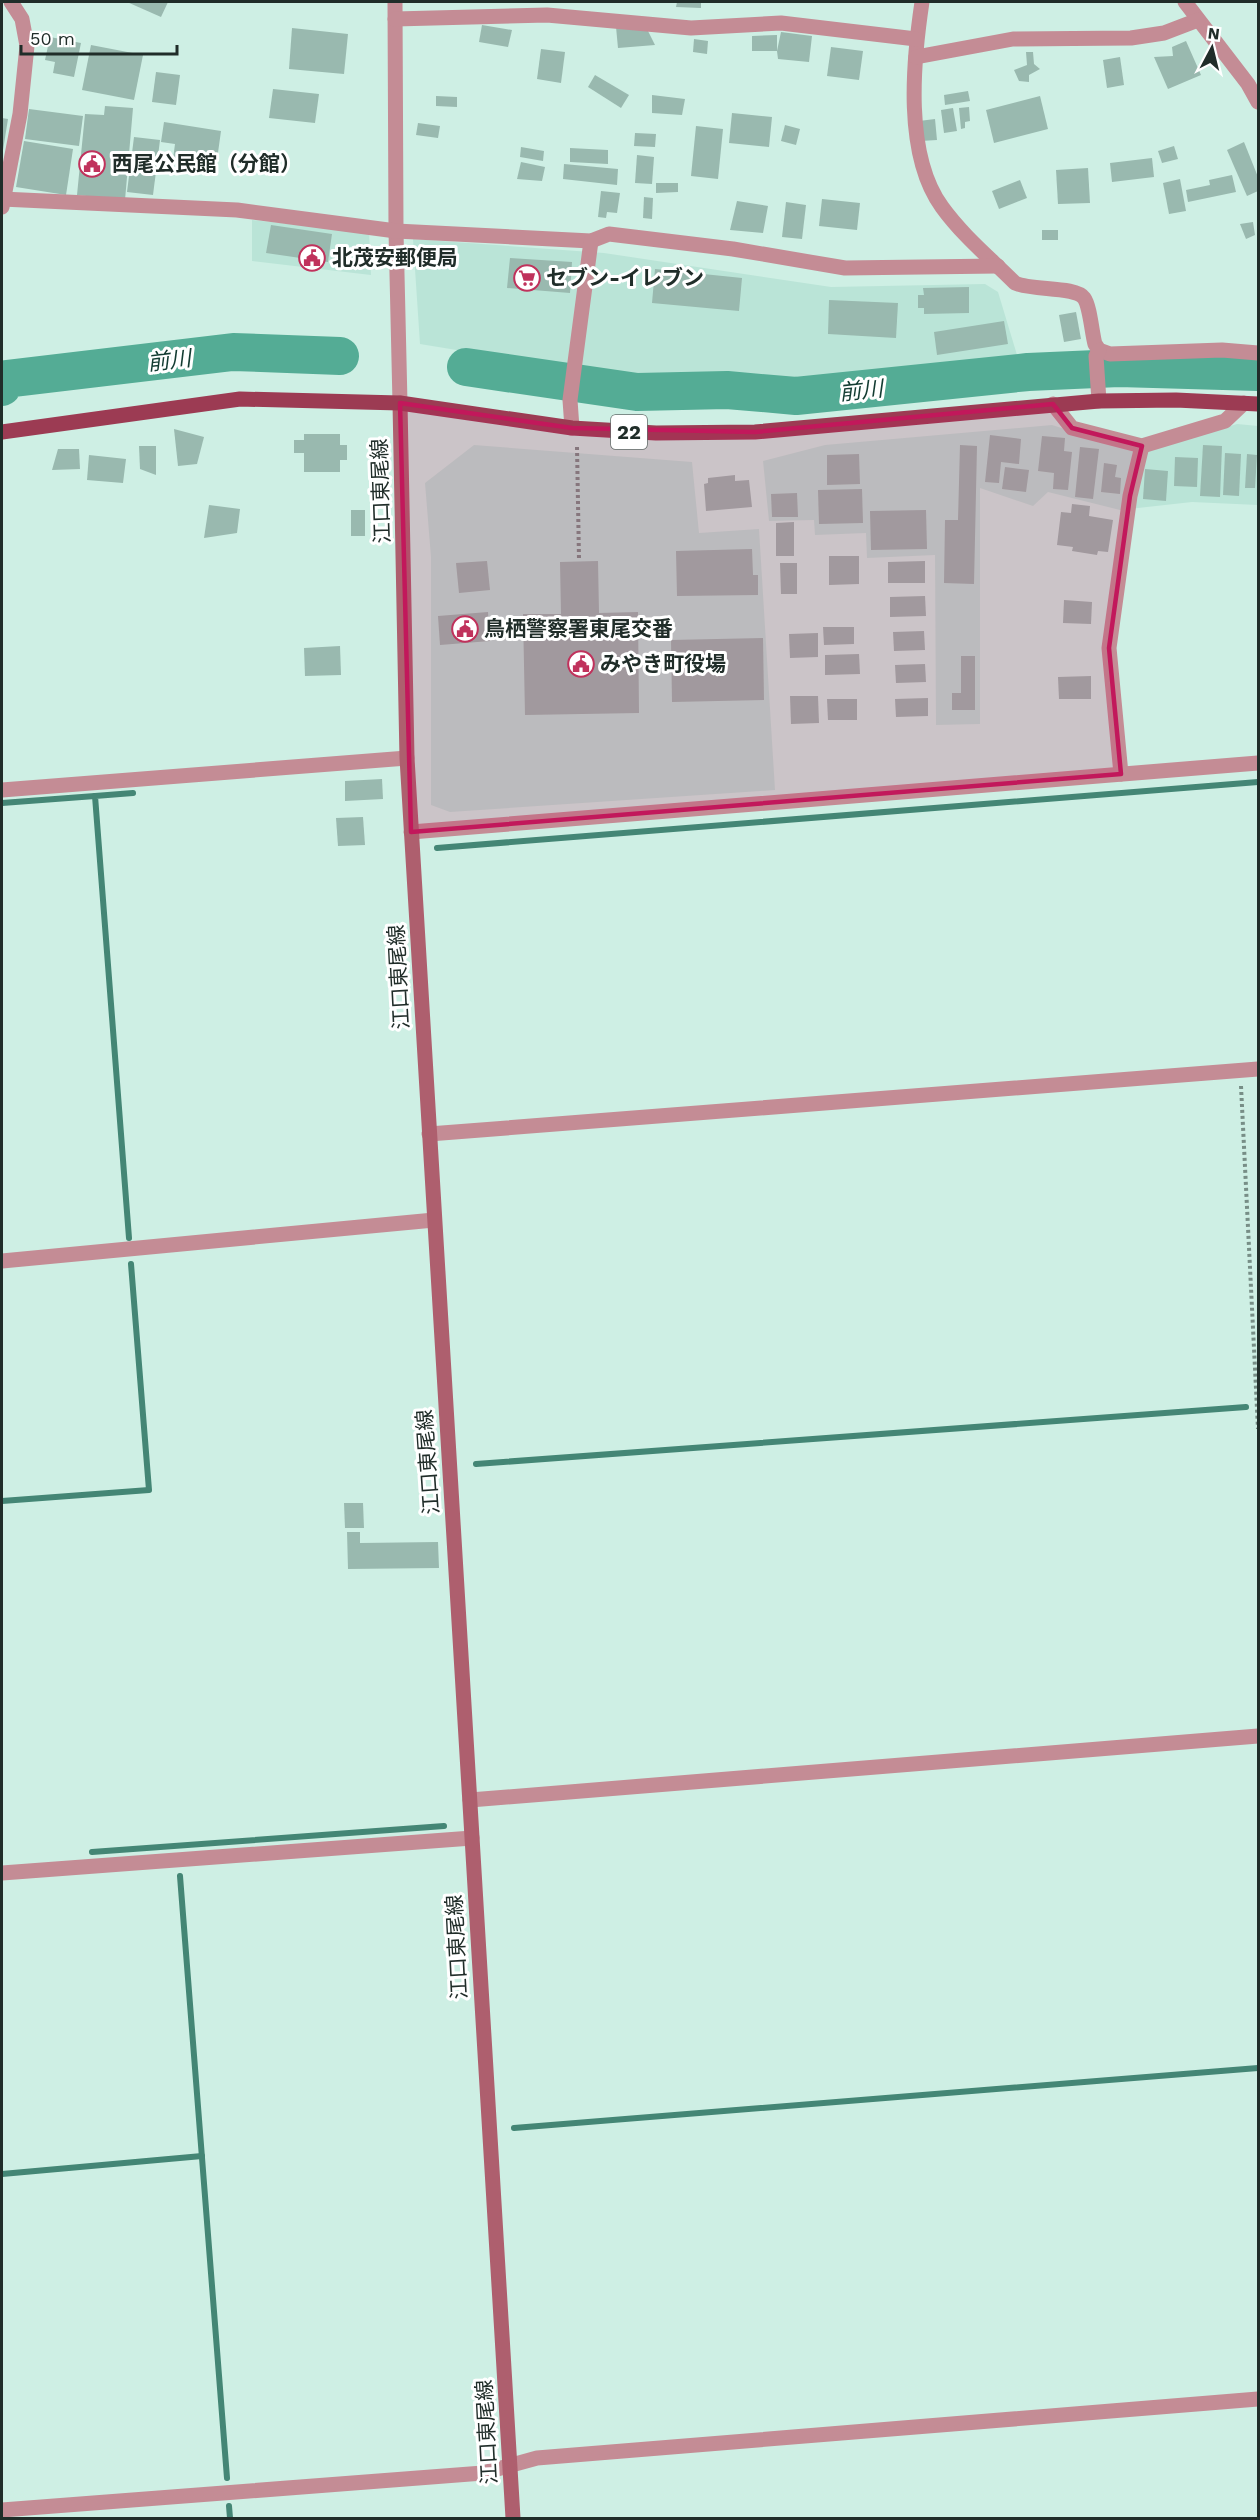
<svg xmlns="http://www.w3.org/2000/svg" width="1260" height="2520" viewBox="0 0 1260 2520" font-family="'Work Sans','Noto Sans JP',sans-serif">
	<style>
		.built { fill: #bae4d7 }
		.lines { fill: none; stroke-linecap: round; stroke-linejoin: round }
		.stream { stroke: #448675; stroke-width: 6 }
		.river { stroke: #54ac95; stroke-width: 38 }
		.building { fill: #99b9af }
		.path { stroke: #778e86; stroke-width: 4; stroke-dasharray: 3 3; stroke-linecap: butt }
		.street { stroke: #c48c95; stroke-width: 15 }
		.secondary { stroke: #ae5f6e; stroke-width: 15 }
		.primary { stroke: #9c3b53; stroke-width: 15 }
		.marked { fill: #c2185b; fill-opacity: 0.2; stroke: #c2185b; stroke-width: 4.5; stroke-linejoin: round }
		.labels { text-anchor: middle; stroke-width: 6; stroke-linejoin: round; paint-order: stroke }
		.shield { fill: #fff; stroke: #636c69; stroke-width: 1.5 }
		.shield-label { font-size: 20px; font-weight: bold; fill: #202d29 }
		.poi-label { font-size: 21px; font-weight: bold; fill: #202d29; stroke: #fff; text-anchor: start }
		.street-label { font-size: 21px; fill: #202d29; stroke: #fff }
		.water-label { font-size: 22px; font-style: italic; fill: #133c32; stroke: #fff }
	</style>
	<rect width="100%" height="100%" fill="#ceefe4"/>
	<g class="built">
		<path d="M252,220L369,232L371,275L252,261Z"/>
		<path d="M413,239L604,253L831,287L985,284L998,292L1020,365L800,387L762,383L641,380L420,344Z"/>
		<path d="M1237,424L1258,426V505L1192,502L1120,510L1048,492L1033,506L980,488V724L936,725L935,555L867,558L866,533L815,535L814,520L769,521L763,461L825,445L1052,425L1142,453Z"/>
		<path d="M474,445L692,462L699,533L759,529L775,790L450,812L431,805V557L425,483Z"/>
	</g>
	<g class="lines">
		<g class="stream">
			<path d="M2,803L95,796"/>
			<path d="M437,848L1258,782"/>
			<path d="M129,1238L95,796L133,793"/>
			<path d="M476,1464L1246,1407"/>
			<path d="M2,1501L149,1490L131,1264"/>
			<path d="M92,1852L444,1826"/>
			<path d="M180,1876L227,2478"/>
			<path d="M514,2128L1258,2068"/>
			<path d="M2,2174L202,2156"/>
			<path d="M229,2506L230,2518"/>
		</g>
		<g class="river">
			<path d="M466,367L637,392L727,390L796,396L1028,372L1119,368L1258,372"/>
			<path d="M2,387L6,379L233,352L340,356"/>
		</g>
	</g>
	<g class="building">
		<path d="M127,2H168L161,17Z"/>
		<path d="M677,2H701V8L676,7Z"/>
		<path d="M482,25L512,30L508,47L479,42Z"/>
		<path d="M645,25L655,45L618,48L616,27Z"/>
		<path d="M292,28L348,34L344,74L289,69Z"/>
		<path d="M781,32L812,36L809,62L778,59L777,51H752V36L777,35V51Z"/>
		<path d="M50,37L81,43L74,77L53,73L55,62L45,60Z"/>
		<path d="M694,39L708,41L707,54L693,52Z"/>
		<path d="M1186,41L1201,75L1168,89L1154,57L1173,56L1172,47Z"/>
		<path d="M91,45L143,55L134,100L82,90Z"/>
		<path d="M831,47L863,51L859,80L827,76Z"/>
		<path d="M541,49L565,52L561,83L537,79Z"/>
		<path d="M1026,52H1033L1034,64L1040,69L1029,75V82L1019,81L1014,70L1027,65Z"/>
		<path d="M1120,57L1124,85L1107,88L1103,60Z"/>
		<path d="M156,72L180,75L176,105L152,102Z"/>
		<path d="M595,75L629,95L621,108L588,87Z"/>
		<path d="M273,89L319,94L315,123L269,118Z"/>
		<path d="M968,91L970,101L945,105L944,95Z"/>
		<path d="M652,95L685,99L682,115L652,113Z"/>
		<path d="M436,96L457,97V107L436,106Z"/>
		<path d="M1040,96L1048,129L994,143L986,110Z"/>
		<path d="M105,106L133,108L125,200L77,195L85,114L104,115Z"/>
		<path d="M969,107L970,121L965,122V128L961,129L959,108Z"/>
		<path d="M953,108L957,131L944,133L941,110Z"/>
		<path d="M29,109L83,116L79,146L25,139Z"/>
		<path d="M732,113L772,117L769,147L729,143Z"/>
		<path d="M2,118L8,119L3,150H2Z"/>
		<path d="M935,119L937,140L921,141L919,121Z"/>
		<path d="M164,122L221,131L216,167L206,165L205,171L190,169L191,162L173,159L175,144L161,142Z"/>
		<path d="M418,123L440,126L438,138L416,135Z"/>
		<path d="M785,125L800,129L796,145L781,141Z"/>
		<path d="M696,126L723,129L718,179L691,176Z"/>
		<path d="M635,133L656,134L655,147L634,146Z"/>
		<path d="M134,137L160,140L153,195L127,192Z"/>
		<path d="M24,141L73,149L66,195L16,187Z"/>
		<path d="M1244,142L1258,177V191L1247,196L1227,150Z"/>
		<path d="M1174,146L1178,159L1162,163L1158,151Z"/>
		<path d="M521,147L544,151L543,161L520,157Z"/>
		<path d="M570,148L608,150V164L570,162Z"/>
		<path d="M637,155L654,157L652,184L635,183Z"/>
		<path d="M1152,158L1154,177L1112,182L1110,163Z"/>
		<path d="M521,162L545,167L542,181L517,179Z"/>
		<path d="M564,164L618,169L617,185L563,179Z"/>
		<path d="M1088,168L1090,203L1058,204L1056,170Z"/>
		<path d="M1232,175L1236,192L1188,202L1186,190L1210,185L1209,180Z"/>
		<path d="M1180,179L1186,211L1169,214L1163,183Z"/>
		<path d="M1020,180L1027,198L999,209L992,191Z"/>
		<path d="M656,183H678V192L656,193Z"/>
		<path d="M601,191L620,193L617,213L607,212L606,218L598,217Z"/>
		<path d="M644,197L653,198L652,219L643,218Z"/>
		<path d="M822,199L860,203L857,230L819,226Z"/>
		<path d="M737,201L768,206L763,233L730,230Z"/>
		<path d="M786,202L806,205L802,239L782,237Z"/>
		<path d="M1253,222L1255,235L1246,239L1240,224Z"/>
		<path d="M271,225L332,234L328,262L266,253Z"/>
		<rect x="1042" y="230" width="16" height="10"/>
		<path d="M510,258L572,262L570,293L507,288Z"/>
		<path d="M655,269L742,278L739,311L652,303Z"/>
		<path d="M969,287V313L924,314V308H918V295H924L923,288Z"/>
		<path d="M829,300L898,303L896,338L828,334Z"/>
		<path d="M1076,312L1081,339L1064,342L1059,315Z"/>
		<path d="M1004,321L1008,344L937,355L934,332Z"/>
		<path d="M174,429L204,437L197,464L178,466Z"/>
		<path d="M304,434H340V445H347V460H340V472H304V453H294V440H304Z"/>
		<path d="M990,435L1021,439L1019,464L1001,462L999,483L985,482Z"/>
		<path d="M1042,436L1065,438L1064,451L1072,452L1068,490L1053,489L1054,473L1038,471Z"/>
		<path d="M960,445L977,446L974,584L944,583L945,520H958Z"/>
		<path d="M1203,445L1222,446L1220,497L1200,496Z"/>
		<path d="M139,446H156V475L140,469Z"/>
		<path d="M1080,447L1099,449L1093,499L1075,497Z"/>
		<path d="M58,449H79L80,469L52,470Z"/>
		<path d="M1225,453L1241,454L1239,496L1223,495Z"/>
		<path d="M859,454L860,484L827,485V455Z"/>
		<path d="M1247,454L1257,455L1255,488H1245Z"/>
		<path d="M89,455L126,459L123,483L87,480Z"/>
		<path d="M1175,457L1198,458L1197,487L1174,486Z"/>
		<path d="M1104,463L1117,465L1115,477L1121,478L1120,494L1101,492Z"/>
		<path d="M1005,467L1029,470L1026,492L1002,489Z"/>
		<path d="M1145,469L1168,471L1166,501L1143,499Z"/>
		<path d="M735,475V481L749,480L752,507L706,511L704,484L708,483V478Z"/>
		<path d="M862,489L863,523L819,524L818,490Z"/>
		<path d="M797,493L798,517H772L771,494Z"/>
		<path d="M1072,504L1090,506L1089,516L1113,520L1108,552L1098,551L1097,555L1072,551L1073,547L1057,545L1061,512L1071,513Z"/>
		<path d="M209,505L240,509L237,533L204,538Z"/>
		<rect x="351" y="510" width="14" height="26"/>
		<path d="M926,510L927,549L871,550L870,511Z"/>
		<path d="M794,522V556H776V523Z"/>
		<path d="M752,549L753,575H758V595L677,596L676,551Z"/>
		<path d="M829,556H859V584L829,585Z"/>
		<path d="M487,561L490,590L459,593L456,563Z"/>
		<path d="M598,561L599,613L638,612L639,713L525,715L523,614H561L560,562Z"/>
		<path d="M925,561V583H888V562Z"/>
		<path d="M780,563H797V594H781Z"/>
		<path d="M925,596L926,616L890,617V597Z"/>
		<path d="M1064,600L1092,602L1091,624L1063,623Z"/>
		<path d="M488,612L490,641L440,645L438,616Z"/>
		<path d="M823,627H854V644L824,645Z"/>
		<path d="M924,631L925,650L894,651L893,632Z"/>
		<path d="M818,633V657L790,658L789,634Z"/>
		<path d="M763,638L764,700L672,702L671,640Z"/>
		<path d="M340,646L341,675L305,676L304,648Z"/>
		<path d="M859,654L860,674L825,675V655Z"/>
		<path d="M961,656H975V710H952V693H961Z"/>
		<path d="M925,664L926,682L896,683L895,665Z"/>
		<path d="M1091,676V699H1059L1058,677Z"/>
		<path d="M790,696H818L819,723L791,724Z"/>
		<path d="M928,698V716L896,717L895,699Z"/>
		<path d="M827,699H857V720H828Z"/>
		<path d="M382,779L383,799L345,801V781Z"/>
		<path d="M363,817L365,845L338,846L336,818Z"/>
		<path d="M344,1503H363L364,1528H345Z"/>
		<path d="M347,1532H360V1543L438,1542L439,1568L348,1569Z"/>
	</g>
	<g class="lines">
		<g class="path">
			<path d="M577,447L579,559"/>
			<path d="M1241,1086L1258,1429"/>
		</g>
		<g class="street">
			<path d="M395,2L396,231L400,403"/>
			<path d="M922,2C913,62 904,155 942,207C963,236 990,258 1015,283C1032,291 1075,286 1084,298C1090,306 1092,334 1095,344L1099,350L1110,354L1222,350L1258,353"/>
			<path d="M1185,2L1248,84L1258,102"/>
			<path d="M395,19L547,15L691,28L781,23L916,39"/>
			<path d="M916,57L1013,39L1131,38L1164,33L1198,20"/>
			<path d="M2,199L237,210L396,231L591,241L609,234L733,249L845,268L998,266"/>
			<path d="M2,207L20,114L27,46L22,19L11,2"/>
			<path d="M1099,350L1096,356L1099,401"/>
			<path d="M1053,404L1072,428L1142,446L1225,421L1244,403"/>
			<path d="M572,428L570,400L591,241"/>
			<path d="M1121,774L1109,648L1130,496L1142,446"/>
			<path d="M2,790L407,758"/>
			<path d="M411,832L1258,763"/>
			<path d="M429,1134L1258,1069"/>
			<path d="M2,1261L434,1220"/>
			<path d="M470,1800L1258,1736"/>
			<path d="M2,1873L472,1838"/>
			<path d="M2,2510L483,2473L537,2458L1258,2399"/>
		</g>
		<path class="secondary" d="M400,403L407,758L513,2518"/>
		<path class="primary" d="M2,432L240,399L400,403L572,428L656,433L755,432L1099,401L1176,400L1258,404"/>
	</g>
	<path class="marked" d="M400,403L572,428L755,432L1053,404L1072,428L1142,446L1130,496L1109,648L1121,774L411,832Z"/>
	<defs>
		<g id="civic-ring" transform="scale(1.35)"><circle r="9.5" fill="#fff" stroke="#c0325c" stroke-width="1.5"/><path d="M-.6-6.5H3V-4.5H.6V-3L4-1V1h2V6H-6V1h2V-1L-.6-3ZM-1.2 2.5V6h2.4V2.5Z" fill="#c0325c"/></g>
		<g id="supermarket-ring" transform="scale(1.35)"><circle r="9.5" fill="#fff" stroke="#c0325c" stroke-width="1.5"/><path d="M-6-5.5h2.5l.6 2H6L4.5 2H-2.5L-4.4-4H-6ZM-1.5 3.2a1.3 1.3 0 1 0 .1 0ZM3 3.2a1.3 1.3 0 1 0 .1 0Z" fill="#c0325c"/></g>
	</defs>
	<g fill-rule="evenodd">
		<use href="#civic-ring" x="92" y="164"/>
		<use href="#civic-ring" x="312" y="258"/>
		<use href="#supermarket-ring" x="527" y="278"/>
		<use href="#civic-ring" x="465" y="629"/>
		<use href="#civic-ring" x="581" y="664"/>
	</g>
	<g class="labels">
		<rect class="shield" x="611" y="415" width="36" height="34" rx="4.5"/>
		<g class="shield-label">
			<text x="629" y="439">22</text>
		</g>
		<g class="poi-label">
			<text x="112" y="171">西尾公民館（分館）</text>
			<text x="332" y="265">北茂安郵便局</text>
			<text x="546" y="285">セブン-イレブン</text>
			<text x="484" y="636">鳥栖警察署東尾交番</text>
			<text x="600" y="671">みやき町役場</text>
		</g>
		<g class="street-label">
			<text transform="translate(381 491) rotate(-92)" y="7">江口東尾線</text>
			<text transform="translate(399 977) rotate(-93)" y="7">江口東尾線</text>
			<text transform="translate(428 1462) rotate(-94)" y="7">江口東尾線</text>
			<text transform="translate(457 1947) rotate(-93)" y="7">江口東尾線</text>
			<text transform="translate(487 2432) rotate(-93)" y="7">江口東尾線</text>
		</g>
		<g class="water-label">
			<text transform="translate(169 360) rotate(-7)" y="8">前川</text>
			<text transform="translate(861 390) rotate(-6)" y="8">前川</text>
		</g>
	</g>
	<rect width="1260" height="2520" fill="none" stroke="#202d29" stroke-width="6"/>
	<g transform="translate(1212 48) rotate(7)" stroke="#ffffff" stroke-width="4.5" paint-order="stroke">
	<path d="M0-4.5L10 22L0 15L-10 22Z" fill="#202d29"/>
	<text y="-9" font-size="16" font-weight="bold" text-anchor="middle" fill="#202d29">N</text>
	</g>
	<path d="M21 45v9h156v-9" fill="none" stroke="#202d29" stroke-width="3"/>
	<text x="30" y="45" font-size="18" fill="#202d29" stroke="#ffffff" stroke-width="4.5" paint-order="stroke">50 m</text>
</svg>
